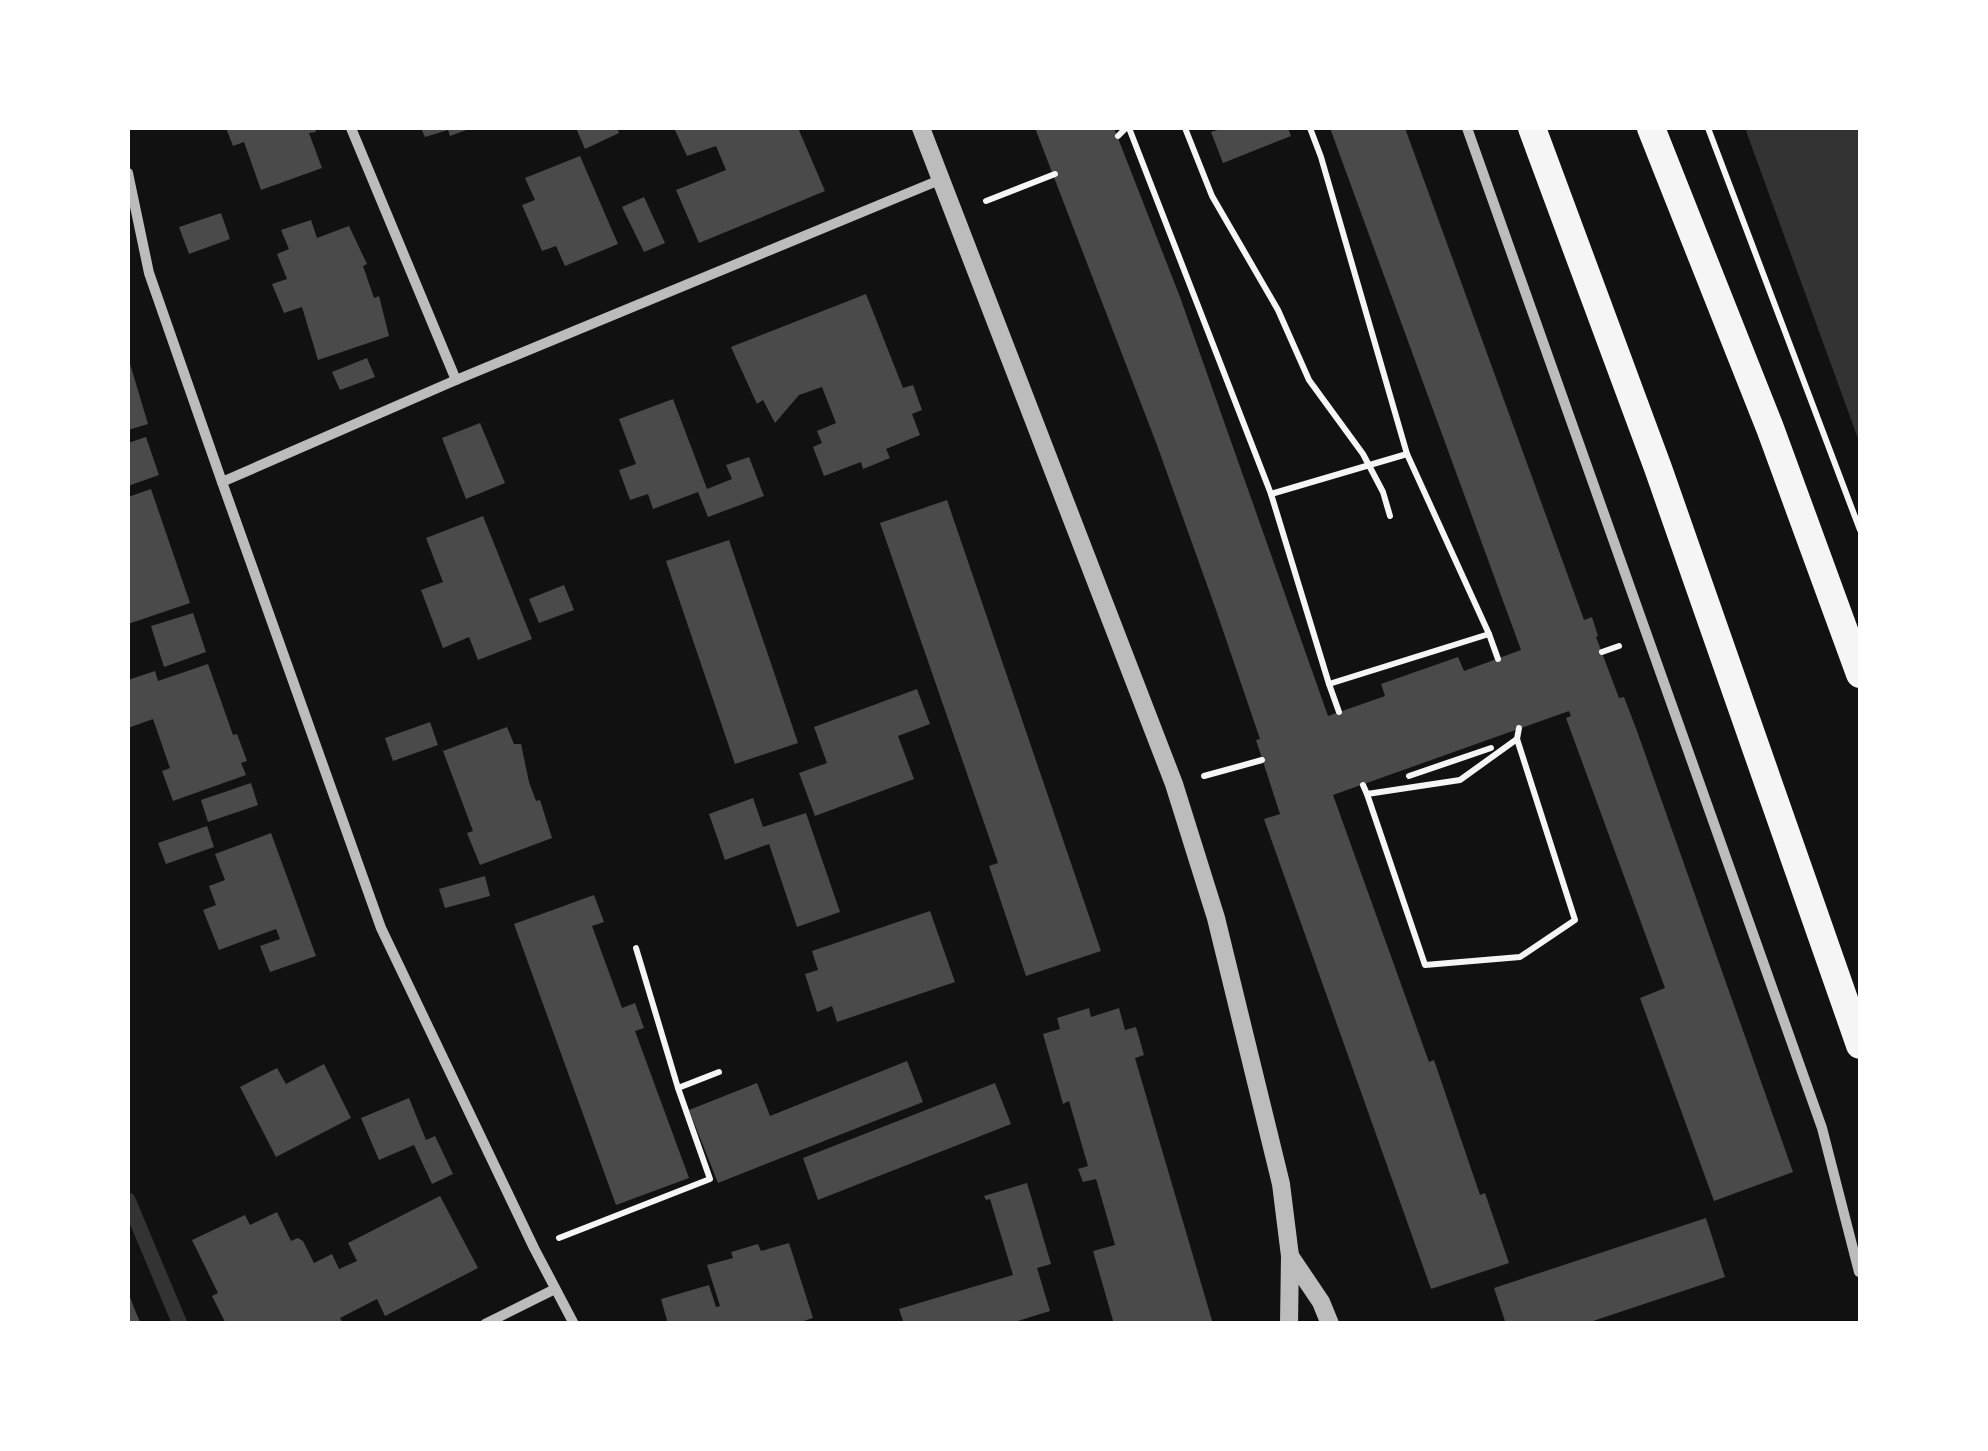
<svg xmlns="http://www.w3.org/2000/svg" width="1988" height="1451" viewBox="0 0 1988 1451" font-family="'Exo 2',sans-serif">
	<style>
		.water { fill: #333 }
		.lines { fill: none; stroke-linecap: round; stroke-linejoin: round }
		.stream { stroke: #333; stroke-width: 15 }
		.building { fill: #4a4a4a }
		.path { stroke: #f5f5f5; stroke-width: 6 }
		.minor { stroke: #bcbcbc; stroke-width: 10 }
		.tertiary { stroke: #bcbcbc; stroke-width: 18 }
		.trunk { stroke: #f5f5f5; stroke-width: 28 }
	</style>
	<rect width="100%" height="100%" fill="#111"/>
	<path class="water" d="M1745,128H1860V444Z"/>
	<g class="lines">
		<path class="stream" d="M128,1200L180,1324"/>
	</g>
	<g class="building">
		<path d="M226,128H314L316,132L309,133L322,168L261,190L244,142L233,146Z"/>
		<path d="M421,128H472L450,136L448,130L425,137Z"/>
		<path d="M576,128H617L619,133L585,149Z"/>
		<path d="M674,128H798L825,191L699,243L676,190L726,170L716,146L687,156Z"/>
		<path d="M1035,128H1114L1180,297L1328,716L1385,696L1381,684L1458,657L1464,671L1521,650L1330,128H1405L1584,620L1592,617L1598,636L1596,637L1619,698L1624,697L1637,731L1793,1172L1714,1201L1640,998L1665,988L1566,718L1571,716L1569,711L1333,795L1429,1062L1434,1060L1480,1195L1485,1193L1509,1263L1431,1289L1264,819L1280,814L1256,740L1260,739L1216,610L1157,445Z"/>
		<path d="M1224,128H1288L1291,136L1223,163L1211,132Z"/>
		<path d="M580,156L618,244L565,266L556,246L542,251L522,205L535,200L525,178Z"/>
		<path d="M644,197L665,243L644,252L622,207Z"/>
		<path d="M221,213L230,239L189,254L179,227Z"/>
		<path d="M311,220L317,238L349,226L367,264L363,266L374,298L379,296L389,336L318,360L302,307L284,313L272,284L287,279L277,254L289,249L281,230Z"/>
		<path d="M866,294L903,388L913,385L922,410L912,414L920,435L886,449L890,458L863,469L861,462L824,476L813,447L822,443L817,431L836,423L822,387L799,395L775,423L763,400L757,404L731,347Z"/>
		<path d="M128,357L148,424L128,430Z"/>
		<path d="M367,358L375,377L340,390L332,372Z"/>
		<path d="M673,399L707,489L732,479L726,465L749,457L764,496L708,517L698,492L653,509L648,494L630,500L619,470L636,464L619,419Z"/>
		<path d="M480,423L505,483L466,499L442,438Z"/>
		<path d="M146,437L159,475L128,486V443Z"/>
		<path d="M151,489L190,603L128,624V497Z"/>
		<path d="M947,500L1101,951L1026,976L989,866L998,863L880,523Z"/>
		<path d="M483,516L532,639L478,660L469,637L443,648L421,590L443,582L426,538Z"/>
		<path d="M729,540L798,743L735,764L666,561Z"/>
		<path d="M564,585L574,610L539,623L529,599Z"/>
		<path d="M193,613L206,652L164,667L151,626Z"/>
		<path d="M208,664L233,735L237,734L247,761L241,763L246,775L173,801L162,771L170,768L153,719L128,728V680L155,671L158,681Z"/>
		<path d="M917,689L930,724L898,736L914,779L815,816L799,773L827,763L814,727Z"/>
		<path d="M430,722L438,745L393,761L385,738Z"/>
		<path d="M507,727L514,744H521L529,782L536,801L540,800L552,838L480,865L467,833L473,831L443,751Z"/>
		<path d="M251,783L258,805L208,822L201,800Z"/>
		<path d="M753,798L763,827L806,813L840,912L797,927L769,844L725,860L709,814Z"/>
		<path d="M207,826L214,847L166,864L158,843Z"/>
		<path d="M271,833L316,956L270,972L260,946L280,939L276,929L219,950L203,910L216,905L209,886L225,880L215,854Z"/>
		<path d="M485,876L490,896L445,908L439,889Z"/>
		<path d="M594,895L604,922L592,926L622,1008L635,1003L644,1028L635,1031L689,1178L616,1205L514,924Z"/>
		<path d="M930,911L955,982L837,1022L832,1006L817,1012L805,974L818,970L812,951Z"/>
		<path d="M1089,1008L1091,1017L1119,1008L1125,1030L1136,1027L1144,1055L1135,1058L1213,1324H1114L1093,1251L1115,1245L1096,1179L1083,1182L1078,1169L1088,1166L1069,1101L1063,1104L1043,1034L1060,1029L1057,1018Z"/>
		<path d="M907,1061L923,1102L718,1183L689,1110L757,1083L770,1116Z"/>
		<path d="M324,1064L351,1118L276,1157L240,1087L277,1068L286,1084Z"/>
		<path d="M995,1083L1011,1124L818,1200L803,1158Z"/>
		<path d="M409,1098L426,1140L435,1136L453,1174L432,1184L414,1145L379,1160L361,1118Z"/>
		<path d="M1027,1183L1051,1264L1037,1268L1050,1311L1008,1324H904L899,1309L1013,1275L990,1199L986,1200L984,1196Z"/>
		<path d="M440,1196L478,1268L385,1316L377,1299L340,1318L343,1324H226L212,1296L218,1293L192,1240L245,1215L250,1225L277,1212L291,1241L298,1238L303,1241L314,1263L332,1254L339,1269L357,1261L348,1243Z"/>
		<path d="M1706,1218L1725,1277L1584,1324H1506L1494,1288Z"/>
		<path d="M789,1243L813,1318L794,1324H668L661,1299L709,1285L716,1307L720,1306L707,1265L733,1258L731,1252L758,1244L761,1251Z"/>
		<path d="M128,1292L135,1310L141,1324H128Z"/>
	</g>
	<g class="lines">
		<g class="path">
			<path d="M1129,128L1271,494L1329,684L1489,634L1407,454L1321,157L1310,128"/>
			<path d="M1185,128L1212,196L1278,310L1309,380L1363,454L1383,492L1390,516"/>
			<path d="M1708,128L1860,530"/>
			<path d="M1118,136L1126,128"/>
			<path d="M986,201L1055,174"/>
			<path d="M1271,494L1407,454"/>
			<path d="M1489,634L1498,659"/>
			<path d="M1602,652L1619,646"/>
			<path d="M1329,684L1339,712"/>
			<path d="M1204,776L1262,760"/>
			<path d="M1409,776L1491,748"/>
			<path d="M1363,785L1367,794L1460,780L1517,739L1519,728"/>
			<path d="M1367,794L1425,965L1520,957L1575,920L1517,739"/>
			<path d="M678,1088L719,1072"/>
			<path d="M559,1238L710,1179L678,1088L636,948"/>
		</g>
		<g class="minor">
			<path d="M351,128L456,380"/>
			<path d="M1467,128L1822,1128L1859,1272"/>
			<path d="M128,173L149,273L222,482L456,380L942,179"/>
			<path d="M222,482L381,928L534,1248L574,1324"/>
			<path d="M485,1324L555,1289"/>
		</g>
		<g class="tertiary">
			<path d="M921,128L1174,784L1216,918L1281,1184L1290,1256L1289,1324"/>
			<path d="M1290,1256L1321,1302L1330,1324"/>
		</g>
		<g class="trunk">
			<path d="M1532,128L1658,468L1860,1045"/>
			<path d="M1651,128L1770,428L1860,674"/>
		</g>
	</g>
	<rect width="1988" height="1451" fill="none" stroke="#ffffff" stroke-width="260"/>
</svg>
